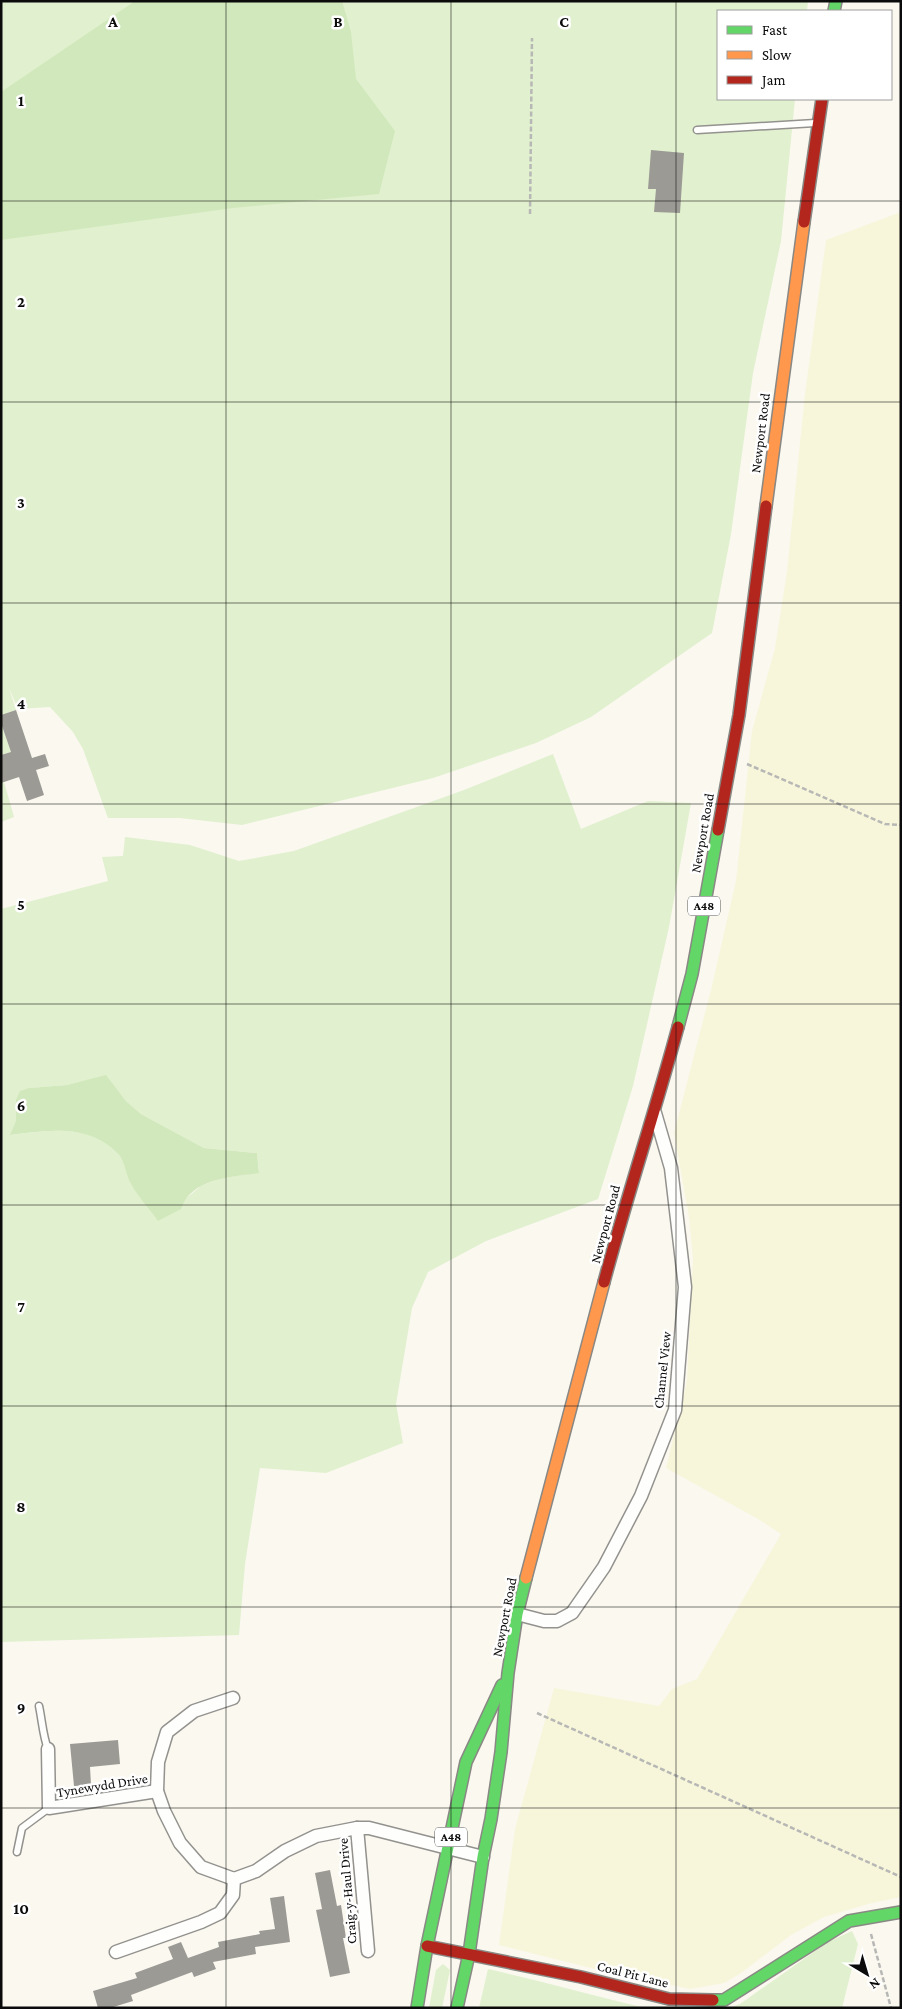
<svg xmlns="http://www.w3.org/2000/svg" width="902" height="2009" viewBox="0 0 902 2009" font-family="'Crimson Pro',serif">
	<style>
		.farmland { fill: #f7f6da }
		.green { fill: #e1f0ce; fill-rule: evenodd }
		.forest { fill: #d1e8bc }
		.building { fill: #9c9a95 }
		.lines { fill: none; stroke-linecap: round; stroke-linejoin: round }
		.lane-casing { stroke: #93928e; stroke-width: 9 }
		.street-casing { stroke: #93928e; stroke-width: 15 }
		.fast-casing { stroke: #898884; stroke-width: 14 }
		.slow-casing { stroke: #898884; stroke-width: 14 }
		.jam-casing { stroke: #898884; stroke-width: 14 }
		.path { stroke: #b7b7b5; stroke-width: 2.5; stroke-dasharray: 5 2.5; stroke-linecap: butt }
		.lane { stroke: #fefefd; stroke-width: 6 }
		.street { stroke: #fefefd; stroke-width: 12 }
		.fast { stroke: #63d668; stroke-width: 11 }
		.slow { stroke: #ff974d; stroke-width: 11 }
		.jam { stroke: #b3261e; stroke-width: 11 }
		.grid { fill: none; stroke: #0b0b0b; stroke-width: 1; stroke-opacity: 0.55 }
		.labels { text-anchor: middle; stroke-width: 5; stroke-linejoin: round; paint-order: stroke }
		.shield { fill: #fff; stroke: #545454; stroke-width: 1 }
		.shield-label { font-size: 12px; font-weight: bold; fill: #0b0b0b }
		.street-label { font-size: 14px; fill: #0b0b0b; stroke: #fff }
		.grid-label { font-size: 16px; text-anchor: middle; font-weight: bold; fill: #0b0b0b; stroke: #fff; stroke-width: 5; stroke-linejoin: round; paint-order: stroke }
	</style>
	<rect width="100%" height="100%" fill="#faf8ef"/>
	<path class="farmland" d="M901,212V1897L868,1904L824,1917L791,1935L741,1973L724,1983L690,1989L591,1968L499,1945L515,1829L554,1688L659,1706L672,1689L697,1679L781,1534L758,1519L666,1468L687,1381L693,1259L689,1217L674,1133L711,990L736,881L752,731L775,648L787,572L805,394L826,240Z"/>
	<g class="green">
		<path d="M1,1H808L807,11H718V99H795L781,241L753,373L731,534L712,633L591,717L536,743L433,778L242,825L180,818H108L83,749L73,732L50,707L18,709L9,688L16,710L1,715Z"/>
		<path d="M1,723L11,752L1,755Z"/>
		<path d="M553,754L581,829L648,801L691,803L669,927L633,1086L598,1199L486,1241L428,1272L412,1308L396,1404L403,1443L326,1473L260,1468L245,1564L239,1635L1,1642V909L108,881L102,857L123,856L125,837L190,845L239,861L294,851L464,790ZM106,1076L126,1101L141,1114L204,1148L257,1153L259,1172L219,1179L201,1186L184,1200L131,1184C128,1175 125,1162 119,1155C93,1123 47,1130 11,1135L29,1088L67,1085Z"/>
		<path d="M4,782L14,817L1,822V783Z"/>
		<path d="M852,1931L858,1944L842,2008H729L740,2004L828,1942Z"/>
		<path d="M443,1964L450,1970L442,2008H429L436,1970Z"/>
		<path d="M488,1969C540,1981 592,1995 645,2008H479Z"/>
	</g>
	<g class="forest">
		<path d="M135,1H342L351,32L356,79L395,131L379,194L233,208L1,240V92Z"/>
		<path d="M106,1075L126,1101L141,1114L204,1148L257,1153L259,1173C232,1177 191,1178 181,1209L158,1221C150,1209 138,1197 131,1184C126,1175 125,1162 119,1155C91,1123 47,1130 10,1135L16,1121V1100L20,1091L29,1088L67,1085Z"/>
	</g>
	<g class="building">
		<path d="M651,150L684,153L680,213L654,212L656,189H648Z"/>
		<path d="M16,710L32,758L45,754L49,766L36,770L44,795L27,801L19,777L1,783V755L11,752L1,723V715Z"/>
		<path d="M118,1740L120,1764L90,1767L91,1785L74,1786L70,1744Z"/>
		<path d="M330,1870L337,1906L341,1905L346,1938H343L350,1973L330,1977L316,1910L322,1909L315,1873Z"/>
		<path d="M284,1896L290,1942L255,1947L256,1954L213,1962L216,1969L194,1977L192,1972L131,1995L133,2001L110,2008H98L93,1991L137,1978L135,1973L173,1959L168,1947L181,1942L188,1958L219,1947L218,1942L260,1934L259,1931L275,1929L270,1898Z"/>
	</g>
	<g class="lines">
		<g class="lane-casing">
			<g id="lane">
				<path d="M697,130L815,123"/>
				<path d="M39,1706C42,1720 43,1737 48,1749"/>
				<path d="M17,1852L22,1828L49,1808"/>
			</g>
		</g>
		<g class="street-casing">
			<g id="street">
				<path d="M517,1614L544,1621H557L572,1613L604,1567L641,1496L675,1410L685,1287L671,1168L655,1113"/>
				<path d="M233,1698L194,1711L167,1732L158,1762L157,1791L164,1811L180,1843L201,1867L234,1879"/>
				<path d="M48,1749L49,1808L157,1791"/>
				<path d="M357,1828L368,1951"/>
				<path d="M116,1952L201,1922L220,1913L233,1895L234,1879L256,1871L285,1851L316,1836L357,1828H369L483,1857"/>
			</g>
		</g>
		<g class="fast-casing">
			<g id="fast">
				<path d="M834,11L836,1"/>
				<path d="M678,1027L692,974L718,830"/>
				<path d="M713,2000H724L849,1921L901,1912"/>
				<path d="M417,2008L427,1946L466,1762L502,1685"/>
				<path d="M457,2008L469,1954L483,1857L491,1819L501,1752L508,1673L517,1614L526,1578"/>
			</g>
		</g>
		<g class="slow-casing">
			<g id="slow">
				<path d="M766,506L804,222"/>
				<path d="M526,1578L604,1282"/>
			</g>
		</g>
		<g class="jam-casing">
			<g id="jam">
				<path d="M804,222L822,99"/>
				<path d="M718,830L739,715L766,506"/>
				<path d="M604,1282C627,1196 655,1112 678,1027"/>
				<path d="M427,1946L581,1977L669,1999L713,2000"/>
			</g>
		</g>
		<g class="path">
			<path d="M530,214L532,38"/>
			<path d="M747,764L885,824L901,825"/>
			<path d="M537,1713L901,1877"/>
			<path d="M871,1934L891,2008"/>
		</g>
		<use href="#lane" class="lane"/>
		<use href="#street" class="street"/>
		<use href="#fast" class="fast"/>
		<use href="#slow" class="slow"/>
		<use href="#jam" class="jam"/>
	</g>
	<path class="grid" d="M226,1V2008M451,1V2008M676,1V2008M1,201H901M1,402H901M1,603H901M1,804H901M1,1004H901M1,1205H901M1,1406H901M1,1607H901M1,1808H901"/>
	<g class="labels">
		<g class="shield">
			<rect x="688" y="896.5" width="32" height="19" rx="4"/>
			<rect x="435" y="1827.5" width="32" height="19" rx="4"/>
		</g>
		<g class="shield-label">
			<text x="704" y="910">A48</text>
			<text x="451" y="1841">A48</text>
		</g>
		<g class="street-label">
			<text transform="translate(760 433) rotate(-83)" y="5">Newport Road</text>
			<text transform="translate(702 833) rotate(-80)" y="5">Newport Road</text>
			<text transform="translate(605 1224) rotate(-75)" y="5">Newport Road</text>
			<text transform="translate(662 1370) rotate(-84)" y="5">Channel View</text>
			<text transform="translate(504 1617) rotate(-79)" y="5">Newport Road</text>
			<text transform="translate(102 1785) rotate(-9)" y="5">Tynewydd Drive</text>
			<text transform="translate(347 1891) rotate(-95)" y="5">Craig-y-Haul Drive</text>
			<text transform="translate(633 1974) rotate(14)" y="5">Coal Pit Lane</text>
		</g>
	</g>
	<g class="grid-label">
		<text x="113" y="27">A</text>
		<text x="338" y="27">B</text>
		<text x="564" y="27">C</text>
		<text x="21" y="106">1</text>
		<text x="21" y="307">2</text>
		<text x="21" y="508">3</text>
		<text x="21" y="709">4</text>
		<text x="21" y="910">5</text>
		<text x="21" y="1111">6</text>
		<text x="21" y="1312">7</text>
		<text x="21" y="1512">8</text>
		<text x="21" y="1713">9</text>
		<text x="21" y="1914">10</text>
	</g>
	<rect width="902" height="2009" fill="none" stroke="#0b0b0b" stroke-width="5"/>
	<rect x="717" y="10" width="175" height="90" fill="#ffffff" stroke="#9d9d9d"/>
	<rect x="727" y="26" width="25" height="8" fill="#63d668" stroke="#9d9d9d"/>
	<text x="762" y="35" font-size="15" fill="#0b0b0b">Fast</text>
	<rect x="727" y="51" width="25" height="8" fill="#ff974d" stroke="#9d9d9d"/>
	<text x="762" y="60" font-size="15" fill="#0b0b0b">Slow</text>
	<rect x="727" y="76" width="25" height="8" fill="#b3261e" stroke="#9d9d9d"/>
	<text x="762" y="85" font-size="15" fill="#0b0b0b">Jam</text>
	<g transform="translate(867 1974) rotate(142)" stroke="#ffffff" stroke-width="4" paint-order="stroke">
	<path d="M0-4L9 19L0 12L-9 19Z" fill="#0b0b0b"/>
	<text y="-8" font-size="14" font-weight="bold" text-anchor="middle" fill="#0b0b0b">N</text>
	</g>
</svg>
